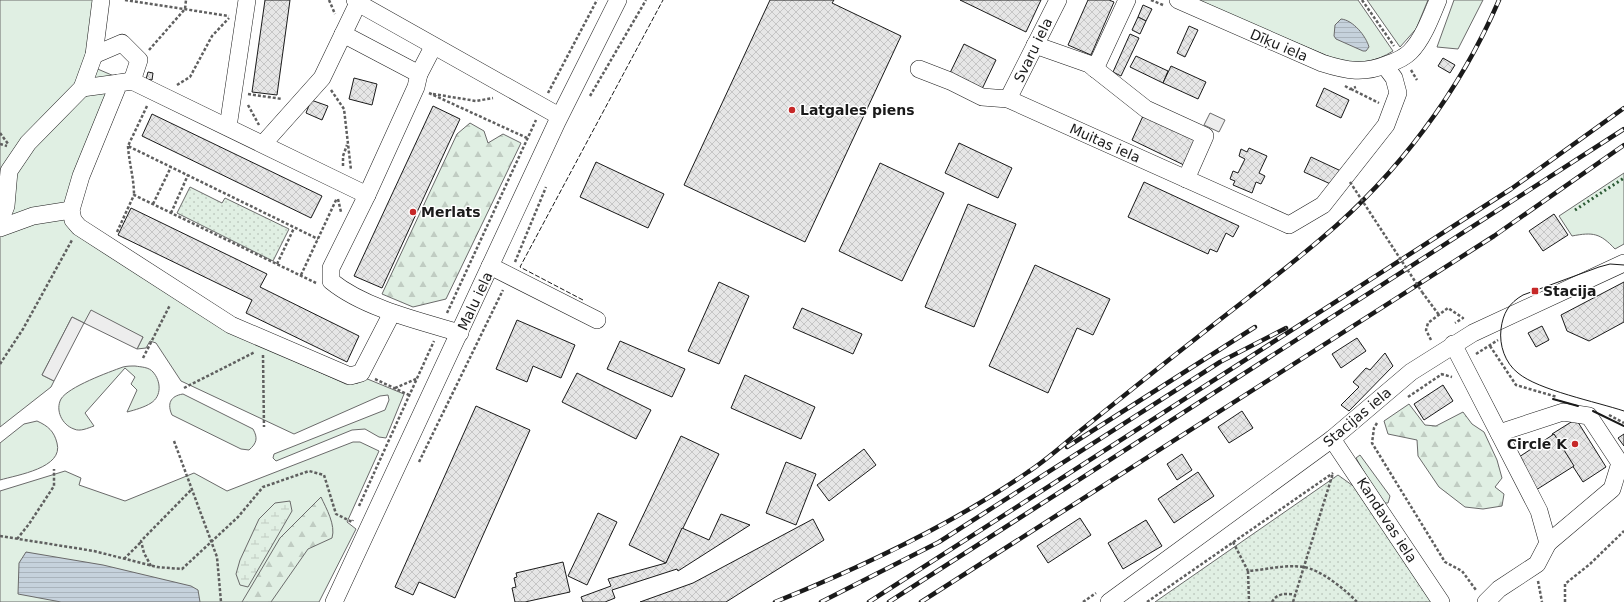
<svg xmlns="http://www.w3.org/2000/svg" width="1624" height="602" viewBox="0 0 1624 602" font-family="'DejaVu Sans',sans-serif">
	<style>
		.grass { fill: #e0efe3; stroke: #6a6a6a }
		.forest { fill: url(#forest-firs); stroke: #6a6a6a }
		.wetland { fill: url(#wetland-marsh); stroke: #6a6a6a }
		.park { fill: url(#park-dots); stroke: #6a6a6a }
		.parking { fill: #ededed; stroke: #6a6a6a }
		.water { fill: url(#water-rules); stroke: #6a6a6a }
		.building { fill: url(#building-cross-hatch); stroke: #1a1a1a }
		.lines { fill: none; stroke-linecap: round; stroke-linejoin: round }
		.minor-casing { stroke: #1a1a1a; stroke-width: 18 }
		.path { stroke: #5f5f5f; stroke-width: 2.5; stroke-dasharray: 3 2; stroke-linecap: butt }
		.minor { stroke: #fff; stroke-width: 17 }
		.tram { stroke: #1a1a1a; stroke-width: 1 }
		.rail-casing { stroke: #1a1a1a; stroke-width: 4.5 }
		.rail { stroke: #fff; stroke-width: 3; stroke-dasharray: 9; stroke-linecap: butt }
		.path-bridge { stroke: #5f5f5f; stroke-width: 2.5; stroke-dasharray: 3 2; stroke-linecap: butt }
		.hedge { stroke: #2b5a34; stroke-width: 3; stroke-dasharray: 2 3; stroke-linecap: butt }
		.fence { stroke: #1a1a1a; stroke-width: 1; stroke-dasharray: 5 2; stroke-linecap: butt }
		.wall { stroke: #1a1a1a; stroke-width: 2 }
		.poi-dot { fill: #c62828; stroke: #fff; stroke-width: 1.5 }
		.labels { text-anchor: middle; stroke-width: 3; stroke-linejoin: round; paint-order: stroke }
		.street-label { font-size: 14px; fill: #1a1a1a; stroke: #fff }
		.poi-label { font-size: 14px; font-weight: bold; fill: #1a1a1a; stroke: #fff; text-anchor: start }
	</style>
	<defs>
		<pattern id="forest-firs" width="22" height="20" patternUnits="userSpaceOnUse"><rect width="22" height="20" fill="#e0efe3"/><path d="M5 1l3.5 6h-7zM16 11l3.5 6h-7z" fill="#c0ccc2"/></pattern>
		<pattern id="wetland-marsh" width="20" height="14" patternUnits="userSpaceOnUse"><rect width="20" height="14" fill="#e0efe3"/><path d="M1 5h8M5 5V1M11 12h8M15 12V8" fill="none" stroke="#c0ccc2"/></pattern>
		<pattern id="park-dots" width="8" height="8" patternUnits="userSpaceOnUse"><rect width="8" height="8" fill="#e0efe3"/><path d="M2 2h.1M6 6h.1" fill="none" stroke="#c0ccc2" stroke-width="1.8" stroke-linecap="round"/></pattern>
		<pattern id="water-rules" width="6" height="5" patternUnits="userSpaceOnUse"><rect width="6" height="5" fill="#c6d2dc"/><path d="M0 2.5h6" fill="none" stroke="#aab4bc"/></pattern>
		<pattern id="building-cross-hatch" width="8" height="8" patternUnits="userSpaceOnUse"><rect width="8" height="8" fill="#e6e6e6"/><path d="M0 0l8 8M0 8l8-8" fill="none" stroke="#c5c5c5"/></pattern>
	</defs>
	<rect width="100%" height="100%" fill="#fff"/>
	<g class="grass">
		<path d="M0,0H93L86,64L114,76L63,208L228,331L346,384L358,383L365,378L404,394L386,438L379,437L365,429L352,430L276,461L273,458L274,454L385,410L389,400L388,395L380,396L294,434L181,381L156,343L150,341L146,348L137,349L143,337L84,323L72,317L42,375L54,381L51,387L0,427Z"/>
		<path d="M1195,0H1358L1393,51C1376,62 1361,63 1342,62Z"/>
		<path d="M1367,0H1428L1416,29L1400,47Z"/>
		<path d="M1454,0H1483L1458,49L1437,47Z"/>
		<path d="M1624,173V244L1615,249C1600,233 1593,232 1572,236L1559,216Z"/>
		<path d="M135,366C141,367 149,367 153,372C161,381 162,396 151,403C145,407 135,410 127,412L137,390L131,384L135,377L125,368L85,413L94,426C88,428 80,432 74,429C62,425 55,410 61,399C68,387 109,372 123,367C127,366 131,366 135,366Z"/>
		<path d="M183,394L253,429C258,438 257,443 249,450L241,449L172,415C167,404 170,396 183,394Z"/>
		<path d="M37,421C48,426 54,431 57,443C64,468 17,475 0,480V443L24,424Z"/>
		<path d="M353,442H360L379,451L347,522L356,529L319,602H0V491L65,471L81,478L79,485L125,501L194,473L227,491Z"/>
		<path d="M1360,455L1390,496L1388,503H1382L1356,458Z"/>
	</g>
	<g class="forest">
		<path d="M470,123L484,131L488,143L503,134L521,143L446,299L413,307L382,294L457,134Z"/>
		<path d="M1409,404L1425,425L1436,426L1463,412L1472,424L1484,432L1497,460L1502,478L1495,487L1504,494L1502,506L1483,509L1465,507L1439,487L1418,456L1417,440L1388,434L1384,421Z"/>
		<path d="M321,497C326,508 336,525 332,538L308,549L271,602H242L280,538Z"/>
	</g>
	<path class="wetland" d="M290,501L292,511L248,587L240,585L236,574L240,560L259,519L275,503Z"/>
	<g class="park">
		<path d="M190,187L222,203L225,198L289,229L273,261L177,213Z"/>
		<path d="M1338,475L1356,488L1434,602H1155Z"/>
	</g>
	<g class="parking">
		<path d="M1210,113L1225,120L1219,132L1204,125Z"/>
		<path d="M91,310L143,337L137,349L84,323L54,381L42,375L72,317L84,323Z"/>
	</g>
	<g class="water">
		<path d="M1341,19C1353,20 1366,36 1369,47L1366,51H1363L1336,39L1334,36L1335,25Z"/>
		<path d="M26,552L103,565L191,586L198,590L200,602H61L18,594L19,563Z"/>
	</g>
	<g class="building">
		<path d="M265,0H290L277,95L252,92Z"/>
		<path d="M770,0H834L832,3L901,36L805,242L684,185Z"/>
		<path d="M960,0H1041L1026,32Z"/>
		<path d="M1088,0H1109L1114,2L1091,55L1068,45Z"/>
		<path d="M1143,5L1152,9L1146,21L1138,17Z"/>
		<path d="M1138,17L1146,21L1140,34L1132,30Z"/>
		<path d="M1189,26L1198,30L1185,57L1177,53Z"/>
		<path d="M1130,34L1139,38L1121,76L1113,72Z"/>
		<path d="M964,44L996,60L982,89L950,73Z"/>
		<path d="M1136,56L1168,71L1163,83L1130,67Z"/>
		<path d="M1443,58L1455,65L1450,73L1438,66Z"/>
		<path d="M1171,66L1206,82L1198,99L1163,83Z"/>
		<path d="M148,72L153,73L152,80L146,79Z"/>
		<path d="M354,78L377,84L372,105L349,99Z"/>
		<path d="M1324,88L1349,100L1341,118L1316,106Z"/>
		<path d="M311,100L328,106L322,120L306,113Z"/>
		<path d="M433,106L460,119L382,288L354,276Z"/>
		<path d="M152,114L322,196L311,218L142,136Z"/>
		<path d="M1143,116L1197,141L1186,166L1132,140Z"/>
		<path d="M959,143L1012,168L998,198L945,173Z"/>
		<path d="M1249,148L1267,156L1259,173L1265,176L1261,184L1256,182L1252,193L1233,185L1235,181L1230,179L1233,171L1238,173L1245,159L1239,156L1241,149L1247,152Z"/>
		<path d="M1311,157L1341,171L1335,186L1304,172Z"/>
		<path d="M596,162L664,194L648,228L580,197Z"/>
		<path d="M880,163L944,193L902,281L839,251Z"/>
		<path d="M1144,182L1239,226L1233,237L1226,233L1217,252L1210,249L1208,254L1128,217Z"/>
		<path d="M968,204L1016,224L974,327L925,307Z"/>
		<path d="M131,208L267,274L260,287L359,336L347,362L246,313L252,300L118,235Z"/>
		<path d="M1554,214L1568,235L1543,251L1529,231Z"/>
		<path d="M1035,265L1110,299L1093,335L1077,328L1048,393L989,366Z"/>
		<path d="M719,282L749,296L719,364L688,351Z"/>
		<path d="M1624,282V322L1589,341L1567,331L1561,315Z"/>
		<path d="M802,308L862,334L853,354L793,328Z"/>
		<path d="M517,320L575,345L561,378L533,366L527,382L496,369Z"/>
		<path d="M1542,326L1549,340L1536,347L1528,333Z"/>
		<path d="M1357,338L1366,351L1341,368L1332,354Z"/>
		<path d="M620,341L685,369L672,397L607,369Z"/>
		<path d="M1385,353L1393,366L1349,411L1341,405L1359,387L1353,382L1366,368L1370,370Z"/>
		<path d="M577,373L651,410L636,439L562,402Z"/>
		<path d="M745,375L815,407L801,439L731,408Z"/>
		<path d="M1443,385L1453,401L1424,420L1414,404Z"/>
		<path d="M476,406L530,430L455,598L419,582L413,595L395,587Z"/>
		<path d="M1242,411L1253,428L1229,443L1218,427Z"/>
		<path d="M1576,419L1606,467L1583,482L1552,434Z"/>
		<path d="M1554,434L1574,466L1536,490L1516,459Z"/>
		<path d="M1624,434V446L1618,438Z"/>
		<path d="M681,436L719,454L666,563L629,545Z"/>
		<path d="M864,449L876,465L829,501L817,485Z"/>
		<path d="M1182,454L1192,470L1177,480L1167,464Z"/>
		<path d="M786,462L816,474L796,525L766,513Z"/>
		<path d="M1198,472L1214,496L1174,523L1158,499Z"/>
		<path d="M598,513L617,522L587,585L568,576Z"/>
		<path d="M721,514L750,525L678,571L677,569L612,590L615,598L605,602H583L581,597L611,586L608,579L666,563L682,528L709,540Z"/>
		<path d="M1080,518L1091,535L1048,563L1037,546Z"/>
		<path d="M813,519L824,540L726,602H640L693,583Z"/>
		<path d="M1146,520L1162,546L1123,569L1108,543Z"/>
		<path d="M563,562L570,592L525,602H515L512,588L516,587L514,578L517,577L516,573Z"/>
	</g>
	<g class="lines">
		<g class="minor-casing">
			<g id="minor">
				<path d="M355,0L358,3L559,116"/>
				<path d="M1178,0L1322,63C1347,71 1364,74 1388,64C1397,61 1404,58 1410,52C1423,39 1431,17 1438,0"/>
				<path d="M343,34L419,74"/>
				<path d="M1035,45L1089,64L1146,109L1205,136L1186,179"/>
				<path d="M433,47L419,74L416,87L367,195L331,268V281C364,308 419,321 460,333"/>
				<path d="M94,55L122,43L139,60L132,81"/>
				<path d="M919,69L950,81L982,97L1008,99L1289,225L1323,205L1386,125L1398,93L1394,78L1385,66"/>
				<path d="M1095,69L1127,0"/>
				<path d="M82,88L119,83"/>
				<path d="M1008,99L1058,0"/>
				<path d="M228,127L247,0"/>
				<path d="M263,144L322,78L358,3"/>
				<path d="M367,195L132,81L119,83L81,176L71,210L73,220L79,227L231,325L350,376L361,373L392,313"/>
				<path d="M0,221L6,206L9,171L28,143L82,88L94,55L101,0"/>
				<path d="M0,228L33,216L71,210"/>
				<path d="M490,266L597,320"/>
				<path d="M1453,344L1539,511L1548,543L1537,564L1499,589L1486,602"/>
				<path d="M1499,433L1563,412L1589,416L1620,463L1612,489L1548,543"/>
				<path d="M1332,439L1441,602"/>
				<path d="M334,602L557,122L618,0"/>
				<path d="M1109,602L1332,439L1411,372L1473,333L1624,263"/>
			</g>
		</g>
		<g class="path">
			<path d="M125,0L229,16"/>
			<path d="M329,0L335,14"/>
			<path d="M1151,0L1163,5"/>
			<path d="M1362,0L1394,46"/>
			<path d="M149,50L185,9L186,0"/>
			<path d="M1411,70L1417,80"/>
			<path d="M177,85L190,77L212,36L229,18"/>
			<path d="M1345,86L1350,89L1356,87"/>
			<path d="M1351,89L1379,103"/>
			<path d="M331,90L344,109L351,170"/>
			<path d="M429,93L527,138"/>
			<path d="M548,93L597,0"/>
			<path d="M248,94L282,99"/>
			<path d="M433,94L476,101L493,98"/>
			<path d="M590,96L646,0"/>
			<path d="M248,105L259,125"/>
			<path d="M147,106L128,146L318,239"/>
			<path d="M0,133L9,145"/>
			<path d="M0,144L7,146"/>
			<path d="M128,146C129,163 134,178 134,195"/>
			<path d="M343,166V156L347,145"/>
			<path d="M338,199L341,212"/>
			<path d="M153,204L171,167"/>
			<path d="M171,213L188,175"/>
			<path d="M117,232L134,195L316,283"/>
			<path d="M515,262L546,187"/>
			<path d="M277,264L294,228"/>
			<path d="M301,275L337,198"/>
			<path d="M1422,292L1439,315"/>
			<path d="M447,313L536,120"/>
			<path d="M1431,340L1426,330L1428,323L1448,308L1463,318L1455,323"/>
			<path d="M1490,346L1516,385L1557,397"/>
			<path d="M1476,354L1498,340"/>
			<path d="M263,355L264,427"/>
			<path d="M143,358L170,305"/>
			<path d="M0,364L23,329L72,240"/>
			<path d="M1441,374L1452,377"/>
			<path d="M375,379L409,395"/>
			<path d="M184,388L255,352"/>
			<path d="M395,388L416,379"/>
			<path d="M1408,397L1442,374"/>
			<path d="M1609,415L1624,423"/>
			<path d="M1377,423L1374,428L1372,443L1445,562L1462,571L1476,590"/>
			<path d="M174,441L217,557L221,602"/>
			<path d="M419,462L503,290"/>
			<path d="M359,506L434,341"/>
			<path d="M0,536L94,551L157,567L182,569L238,517L263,487L309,471L324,475L336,514L352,522L353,520"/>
			<path d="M17,539L29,524L54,486V469"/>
			<path d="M1233,542L1248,571C1266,570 1285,564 1303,567C1320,569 1346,590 1357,602"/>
			<path d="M124,559L141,542"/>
			<path d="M151,566L144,553L141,541L192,489"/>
			<path d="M1248,571L1249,602"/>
			<path d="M1538,581L1542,602"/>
			<path d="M1083,602L1096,593"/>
			<path d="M1147,602L1333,473"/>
			<path d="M1272,602C1277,593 1286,593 1296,595"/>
			<path d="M1293,602L1333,473"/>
			<path d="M1565,602V584L1590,564L1624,531"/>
		</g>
		<use href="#minor" class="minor"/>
		<path class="tram" d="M1624,265L1610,264L1599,267L1523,295C1509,303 1503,313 1501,329C1499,345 1505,363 1518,373C1538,390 1597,402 1624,411"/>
		<g class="rail-casing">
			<g id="rail">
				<path d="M1067,447L1255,327"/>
				<path d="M775,602C862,567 950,526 1028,472C1048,459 1066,442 1085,427C1121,398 1157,369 1194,340C1237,306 1281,273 1322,238C1398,174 1460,91 1499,0"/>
				<path d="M821,602L939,542L1220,362L1286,328"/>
				<path d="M869,602L1511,189L1624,108"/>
				<path d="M889,602L1624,129"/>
				<path d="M921,602L1494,236L1624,145"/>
			</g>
		</g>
		<use href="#rail" class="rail"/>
		<path class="path-bridge" d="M1350,182L1422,292"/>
		<path class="hedge" d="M1575,210L1624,178"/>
		<g class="fence">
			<path d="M583,300L520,267L663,0"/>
			<path d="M1553,399L1578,406"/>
			<path d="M1593,411L1624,426"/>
		</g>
		<g class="wall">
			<path d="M1553,399L1578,406"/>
			<path d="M1593,411L1624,426"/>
		</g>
	</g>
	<g class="poi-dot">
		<circle cx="792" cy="110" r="4"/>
		<circle cx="413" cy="212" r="4"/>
		<rect x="1531" y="287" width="8" height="8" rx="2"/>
		<circle cx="1575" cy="444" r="4"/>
	</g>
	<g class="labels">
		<g class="street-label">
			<text transform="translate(1279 45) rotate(23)" y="5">Dīķu iela</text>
			<text transform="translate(1033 50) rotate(-64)" y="5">Svaru iela</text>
			<text transform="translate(1105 143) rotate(24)" y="5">Muitas iela</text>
			<text transform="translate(475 301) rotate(-65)" y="5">Malu iela</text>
			<text transform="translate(1357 417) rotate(-40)" y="5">Stacijas iela</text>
			<text transform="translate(1387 520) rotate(57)" y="5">Kandavas iela</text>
		</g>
		<g class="poi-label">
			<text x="800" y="115">Latgales piens</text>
			<text x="421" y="217">Merlats</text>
			<text x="1543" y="296">Stacija</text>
			<text x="1567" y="449" text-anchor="end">Circle K</text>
		</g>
	</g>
</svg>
